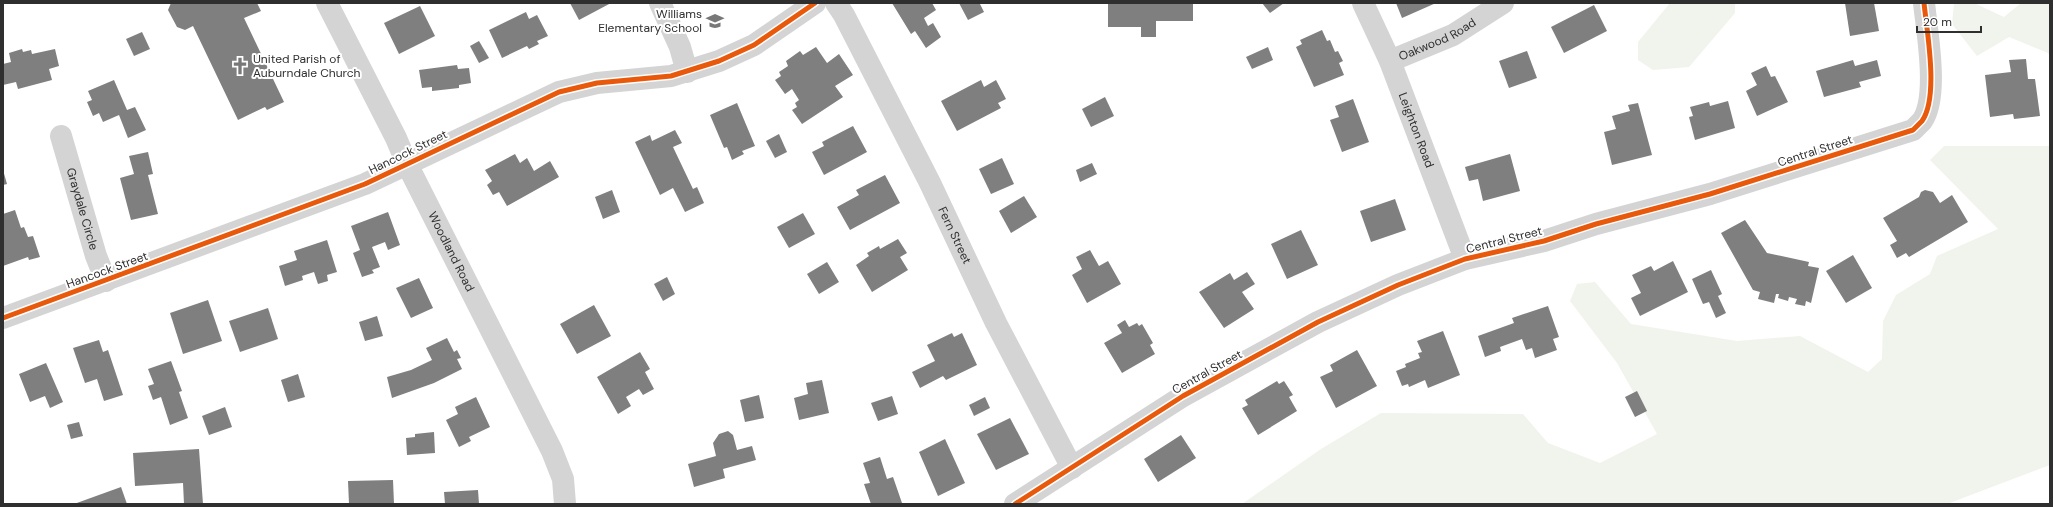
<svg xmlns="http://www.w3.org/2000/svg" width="2053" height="507" viewBox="0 0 2053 507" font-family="'DM Sans',sans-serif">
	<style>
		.green { fill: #f1f4ed }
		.building { fill: #7f7f7f }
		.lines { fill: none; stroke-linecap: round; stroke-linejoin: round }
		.minor { stroke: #d4d4d4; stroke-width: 22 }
		.cycleway-casing { stroke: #fff; stroke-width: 8 }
		.cycleway { stroke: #e8590c; stroke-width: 5 }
		.labels { text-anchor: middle; stroke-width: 4; stroke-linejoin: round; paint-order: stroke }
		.poi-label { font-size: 12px; fill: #2f2f2f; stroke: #fff; text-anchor: end }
		.street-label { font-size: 12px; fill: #2f2f2f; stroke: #fff }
	</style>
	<rect width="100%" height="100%" fill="#fff"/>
	<g class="green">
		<path d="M1670,3H1735V13L1689,67L1653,70L1638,60V42Z"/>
		<path d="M1960,3H1974L2004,17L2021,3H2050V56L2048,53L2009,37L1977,56L1952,24L1954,4Z"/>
		<path d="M1944,146H2050V465L1947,504H1242L1321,449L1381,413L1523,414L1548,443L1600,463L1657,434L1617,363L1570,301L1577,284L1595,282L1631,324L1737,341L1800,336L1868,372L1882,359L1883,321L1896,295L1930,274L1937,256L1998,229L1930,160Z"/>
	</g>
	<g class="building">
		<path d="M171,3H257L261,11L244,18L284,102L267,110L265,107L238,120L193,26L185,30L177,27L168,10Z"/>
		<path d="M570,3H611L579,20Z"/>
		<path d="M892,3H932L936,10L924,18L928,26L933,23L941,37L926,48L915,31L911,34Z"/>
		<path d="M959,3H982L980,4L984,12L968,20Z"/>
		<path d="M1108,3H1193V21H1156V37H1141V27H1108Z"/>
		<path d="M1262,3H1284L1270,13Z"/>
		<path d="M1396,3H1436L1402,18Z"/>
		<path d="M1845,3H1874L1879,31L1850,36Z"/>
		<path d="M1594,5L1607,31L1564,53L1551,27Z"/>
		<path d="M420,6L435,36L399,54L384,23Z"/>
		<path d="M526,12L529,19L537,15L548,36L537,41L539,44L529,49L527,46L502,58L489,30Z"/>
		<path d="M1322,30L1327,41L1330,40L1335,52L1338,51L1343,61L1339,63L1344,75L1314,87L1296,47L1302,44L1300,40Z"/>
		<path d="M142,32L150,49L134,56L126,39Z"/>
		<path d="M479,41L489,58L479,63L470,46Z"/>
		<path d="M816,47L827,63L839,54L853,75L835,86L843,97L802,124L792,110L797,107L795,103L799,100L792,89L785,94L775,80L781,76L779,72L788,66L786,61L800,51L803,55Z"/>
		<path d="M1268,47L1273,60L1252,69L1246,57Z"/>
		<path d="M22,49L23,52L31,50L32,54L55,49L59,66L49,69L52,80L18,89L16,82L3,85V64L11,62L9,53Z"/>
		<path d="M1527,51L1537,78L1509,88L1499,61Z"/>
		<path d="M2026,59L2028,79H2035L2040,116L2014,119L2013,114L1990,117L1985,75L2011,72L2009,60Z"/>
		<path d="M1853,60L1855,66L1877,60L1881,76L1859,82L1861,87L1824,97L1816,71Z"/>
		<path d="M457,65L458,69L469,68L471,83L459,85V88L432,91V87L422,88L419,70Z"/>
		<path d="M1766,66L1771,77L1775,76L1788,102L1757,116L1746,91L1757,85L1751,73Z"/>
		<path d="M114,80L127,110L135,107L146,130L128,138L119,115L103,122L99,113L93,116L87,102L92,100L88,91Z"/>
		<path d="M981,80L984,87L996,80L1006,99L998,103L1001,108L957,131L941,101Z"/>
		<path d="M1105,97L1114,116L1091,127L1082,109Z"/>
		<path d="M1353,99L1369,142L1342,152L1330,120L1339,117L1335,106Z"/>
		<path d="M1728,101L1735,128L1695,140L1689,117L1693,116L1690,107L1709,102L1710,106Z"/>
		<path d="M737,103L755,146L742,151L744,154L732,160L727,147L724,148L710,115Z"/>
		<path d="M1638,103L1652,155L1612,165L1604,132L1616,129L1612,116L1630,111L1628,105Z"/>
		<path d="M853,126L867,152L824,175L812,152L824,146L822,142Z"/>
		<path d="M675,130L682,143L673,147L693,189L697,187L704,203L685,212L673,188L660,195L635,142L650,135L652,141Z"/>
		<path d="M779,134L787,152L775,158L766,141Z"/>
		<path d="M148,152L153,174L148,175L158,214L131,220L120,178L134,174L129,156Z"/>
		<path d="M515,154L520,163L527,158L534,171L550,161L559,177L507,206L499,192L493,195L487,185L492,181L485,170Z"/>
		<path d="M1510,154L1520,191L1483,201L1478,179L1469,181L1465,167Z"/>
		<path d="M1002,158L1014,184L991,194L979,169Z"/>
		<path d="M1092,163L1097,174L1080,182L1076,170Z"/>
		<path d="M3,170L7,184L3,185Z"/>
		<path d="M885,175L900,203L850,230L837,207L859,195L856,190Z"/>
		<path d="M612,190L620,212L603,219L595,197Z"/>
		<path d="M1925,190L1933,192L1940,203L1952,195L1968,222L1909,257L1906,253L1897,258L1890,245L1897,241L1883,218L1919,197L1921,192Z"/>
		<path d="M1024,196L1037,217L1011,233L999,211Z"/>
		<path d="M1395,199L1406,230L1371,242L1360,211Z"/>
		<path d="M15,210L21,228L24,227L28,237L33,236L40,257L29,260L28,257L3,266V214Z"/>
		<path d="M388,212L400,245L388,250L385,242L372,247L380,267L372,270L374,273L362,277L353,253L360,250L351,226Z"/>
		<path d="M803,213L815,234L789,248L777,227Z"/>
		<path d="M1745,220L1767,253L1809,262L1808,266L1819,268L1811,303L1806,301L1805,306L1795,304L1797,299L1789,297L1788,301L1778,298L1779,294H1776L1774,303L1758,299L1760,292L1753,290L1721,233Z"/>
		<path d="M1301,230L1318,265L1287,279L1271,244Z"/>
		<path d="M898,239L907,253L900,257L908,270L872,292L856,265L869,256L867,253L879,246L880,249Z"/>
		<path d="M327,240L337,272L327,275L328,281L318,284L314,272L302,276L303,280L285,286L279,266L297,260L294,251Z"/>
		<path d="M1090,250L1099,266L1108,261L1121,284L1087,303L1072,275L1082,269L1076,257Z"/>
		<path d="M1853,255L1872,288L1846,303L1826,271Z"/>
		<path d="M1673,261L1688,292L1640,316L1631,298L1641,293L1632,275L1651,266L1654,271Z"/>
		<path d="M827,262L839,282L819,294L807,274Z"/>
		<path d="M1711,270L1722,294L1718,296L1726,313L1716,318L1709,302L1703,304L1692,279Z"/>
		<path d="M1247,272L1255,284L1242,292L1254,309L1224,328L1199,292L1230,273L1234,280Z"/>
		<path d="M667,277L675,294L663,301L654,284Z"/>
		<path d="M419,278L433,308L411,318L396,288Z"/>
		<path d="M208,300L222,341L183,354L170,313Z"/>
		<path d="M594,305L611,336L577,354L560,324Z"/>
		<path d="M1548,306L1559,337L1553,339L1557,350L1535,358L1532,348L1526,350L1522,339L1500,347L1501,351L1485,357L1478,336L1514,323L1512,318Z"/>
		<path d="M268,308L278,339L240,352L229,321Z"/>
		<path d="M377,316L383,336L365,341L359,322Z"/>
		<path d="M1125,320L1129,327L1137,323L1139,326L1142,324L1153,343L1150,345L1155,354L1122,373L1104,343L1122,333L1117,325Z"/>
		<path d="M1443,331L1460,375L1428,388L1425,380L1409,387L1408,384L1402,386L1396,371L1406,367L1405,364L1420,358L1418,353L1422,352L1417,341Z"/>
		<path d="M952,333L954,337L962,333L977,365L946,380L943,376L920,388L912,372L935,361L927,345Z"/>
		<path d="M447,338L454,352L457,350L461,358L457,359L462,369L434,383L392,398L387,377L411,370L432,360L426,348Z"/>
		<path d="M99,340L103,352L108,350L123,395L104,401L97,379L85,383L73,348Z"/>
		<path d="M1357,350L1377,386L1336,408L1320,377L1333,371L1330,365Z"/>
		<path d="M640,352L650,369L645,372L654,389L643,395L639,389L626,397L631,406L618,414L597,377Z"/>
		<path d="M171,361L182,391L179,392L188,418L170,425L161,397L153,400L148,386L154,384L148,369Z"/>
		<path d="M46,363L63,402L50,408L45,396L30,402L19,374Z"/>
		<path d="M298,374L305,397L288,402L281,380Z"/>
		<path d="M822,380L829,413L799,420L794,398L808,394L806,383Z"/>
		<path d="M1277,381L1279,384L1284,381L1293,395L1289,397L1297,411L1258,435L1242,408L1248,405L1245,400Z"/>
		<path d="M1637,391L1647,411L1635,417L1625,397Z"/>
		<path d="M759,395L764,418L745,422L740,400Z"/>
		<path d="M892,396L898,414L878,421L871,403Z"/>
		<path d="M476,397L490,427L469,437L471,441L459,447L446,420L458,414L455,407Z"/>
		<path d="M985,397L990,408L974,416L969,405Z"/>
		<path d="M225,407L232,427L209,435L202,416Z"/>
		<path d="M1010,418L1029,454L996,470L977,434Z"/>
		<path d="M79,422L83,436L71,439L67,425Z"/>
		<path d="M728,431L733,435L737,450L752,446L756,460L723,469L725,478L694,487L688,464L716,456L713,443L719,434Z"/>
		<path d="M434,432L435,453L407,455L406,438L415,437V434Z"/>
		<path d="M1181,435L1196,458L1158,482L1144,459Z"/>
		<path d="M945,439L965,483L938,496L919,452Z"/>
		<path d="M199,449L203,504H184L183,483L135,486L133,453Z"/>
		<path d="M880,457L887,479L893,477L902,503L871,504L864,484L870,483L863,463Z"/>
		<path d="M393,480L394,504H349L348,481Z"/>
		<path d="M121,487L127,504H74Z"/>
		<path d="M478,490L479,504H445L444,492Z"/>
	</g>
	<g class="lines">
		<g class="minor">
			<path id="s1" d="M327,3L396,138L407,164L552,451L563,479L565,504"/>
			<path d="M660,3L680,47L687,72"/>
			<path id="s2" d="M836,3L844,15L930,183L996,323L1072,468"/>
			<path id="s3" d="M1363,3L1390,61L1465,259"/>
			<path id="s4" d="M1390,61L1453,35L1503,3"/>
			<path id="s5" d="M61,136L96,256L106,281"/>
			<path d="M3,318L365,184L559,92L597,83L671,76L719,61L754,45L815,3"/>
			<path d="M1015,504L1183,396L1318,322L1398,285L1465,259L1544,241L1596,224L1710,194L1913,130C1916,127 1919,124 1922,121C1939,97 1927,32 1924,3"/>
		</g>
		<g class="cycleway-casing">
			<g id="cycleway">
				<path d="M3,318L365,184L559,92L597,83L671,76L719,61L754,45L815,3"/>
				<path d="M1015,504L1183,396L1318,322L1398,285L1465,259L1544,241L1596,224L1710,194L1913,130C1916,127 1919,124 1922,121C1939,97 1927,32 1924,3"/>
			</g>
		</g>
		<use href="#cycleway" class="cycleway"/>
	</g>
	<defs>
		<g id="school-bare" transform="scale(1.38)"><path d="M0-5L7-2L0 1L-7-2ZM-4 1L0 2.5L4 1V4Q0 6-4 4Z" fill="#787878" stroke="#fff" stroke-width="2.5" paint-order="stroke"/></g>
		<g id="church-bare" transform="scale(1.38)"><path d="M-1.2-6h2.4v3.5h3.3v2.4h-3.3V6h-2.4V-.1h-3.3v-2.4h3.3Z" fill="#787878" stroke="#fff" stroke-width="2.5" paint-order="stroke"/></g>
	</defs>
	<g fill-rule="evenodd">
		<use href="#school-bare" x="715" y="21"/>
		<use href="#church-bare" x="240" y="66"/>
	</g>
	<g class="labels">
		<g class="poi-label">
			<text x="702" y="18">Williams<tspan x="702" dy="14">Elementary School</tspan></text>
			<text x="253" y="63" text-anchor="start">United Parish of<tspan x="253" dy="14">Auburndale Church</tspan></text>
		</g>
		<g class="street-label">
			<text dy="4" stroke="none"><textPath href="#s4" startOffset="52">Oakwood Road</textPath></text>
			<text dy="4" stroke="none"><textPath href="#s3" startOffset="138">Leighton Road</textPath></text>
			<text transform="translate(1815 151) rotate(-18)" y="4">Central Street</text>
			<text transform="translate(408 152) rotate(-26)" y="4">Hancock Street</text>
			<text dy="4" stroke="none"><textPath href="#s5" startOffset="76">Graydale Circle</textPath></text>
			<text dy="4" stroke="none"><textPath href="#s2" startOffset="261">Fern Street</textPath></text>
			<text transform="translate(1504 240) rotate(-14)" y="4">Central Street</text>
			<text dy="4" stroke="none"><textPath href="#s1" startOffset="278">Woodland Road</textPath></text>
			<text transform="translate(107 270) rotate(-20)" y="4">Hancock Street</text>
			<text transform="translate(1207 372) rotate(-29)" y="4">Central Street</text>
		</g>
	</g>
	<rect width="2053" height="507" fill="none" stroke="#2f2f2f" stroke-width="8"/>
	<path d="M1917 26v6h64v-6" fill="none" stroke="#2f2f2f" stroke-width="2"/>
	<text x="1923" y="26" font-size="12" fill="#2f2f2f" stroke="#ffffff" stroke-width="3" paint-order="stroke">20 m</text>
</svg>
